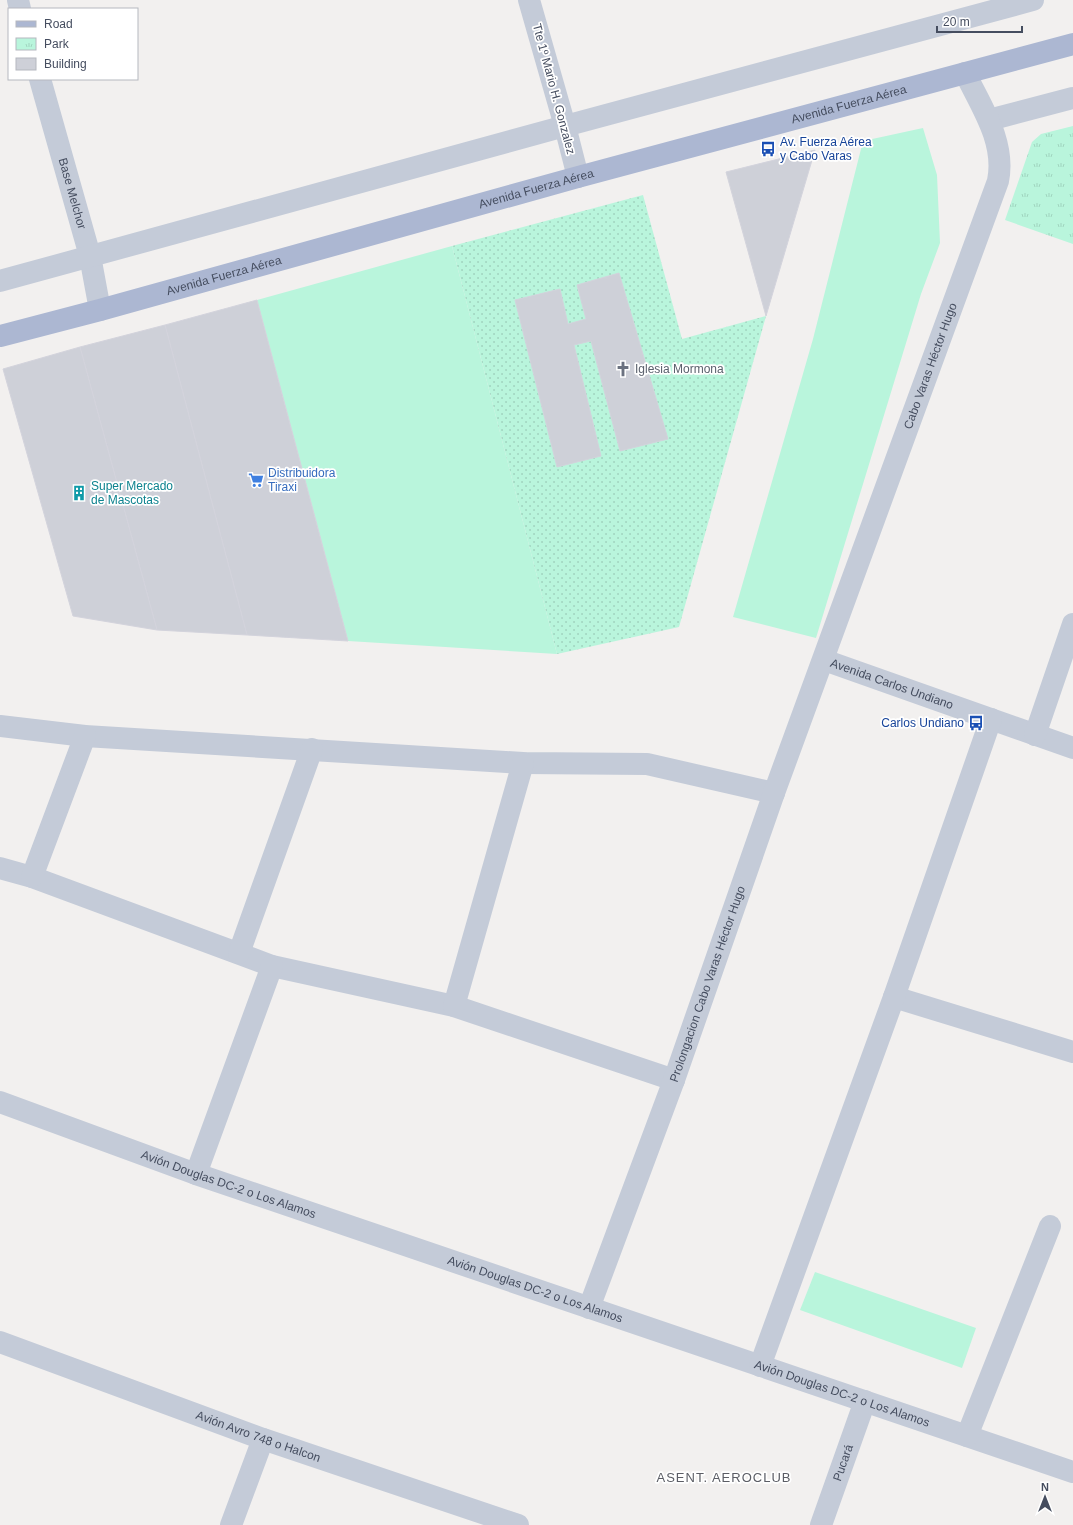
<svg xmlns="http://www.w3.org/2000/svg" width="1073" height="1525" viewBox="0 0 1073 1525" font-family="Arial,sans-serif">
	<style>
		.grass { fill: #b9f5dc }
		.park { fill: url(#park-tufts) }
		.garden { fill: url(#garden-dots) }
		.building { fill: #ced0d8; stroke: #d3d3dc }
		.lines { fill: none; stroke-linecap: round; stroke-linejoin: round }
		.minor { stroke: #c4cbd8; stroke-width: 22 }
		.major { stroke: #acb7d2; stroke-width: 22 }
		.labels { text-anchor: middle; stroke-width: 3.5; stroke-linejoin: round; paint-order: stroke }
		.street-label { font-size: 12px; fill: #454d5f; stroke: #fff }
		.transit-label { font-size: 12px; fill: #164399; stroke: #fff; text-anchor: start }
		.worship-label { font-size: 12px; fill: #5b616d; stroke: #fff; text-anchor: start }
		.shop-label { font-size: 12px; fill: #366cbe; stroke: #fff; text-anchor: start }
		.culture-label { font-size: 12px; fill: #0d838f; stroke: #fff; text-anchor: start }
		.neighbourhood-label { font-size: 13px; letter-spacing: 1px; fill: #5b5d65; stroke: #fff }
	</style>
	<defs>
		<pattern id="park-tufts" width="24" height="20" patternUnits="userSpaceOnUse"><rect width="24" height="20" fill="#b9f5dc"/><path d="M3 7l-1-3M5 7V3M7 7l1-3M15 17l-1-3M17 17v-4M19 17l1-3" fill="none" stroke="#a0d4bf"/></pattern>
		<pattern id="garden-dots" width="8" height="8" patternUnits="userSpaceOnUse"><rect width="8" height="8" fill="#b9f5dc"/><path d="M2 2h.1M6 6h.1" fill="none" stroke="#a0d4bf" stroke-width="1.8" stroke-linecap="round"/></pattern>
	</defs>
	<rect width="100%" height="100%" fill="#f2f0ef"/>
	<g class="grass">
		<path d="M923,128L937,175L940,243L921,294L816,638L733,617L813,339L863,141Z"/>
		<path d="M452,246L557,654L348,641L257,300Z"/>
		<path d="M815,1272L976,1328L962,1368L800,1310Z"/>
	</g>
	<path class="park" d="M1073,126V244L1005,220L1032,142L1041,134Z"/>
	<path class="garden" d="M643,195L682,339L766,316L679,627L557,654L452,246Z"/>
	<g class="building">
		<path d="M815,150L766,316L726,172Z"/>
		<path d="M619,273L668,439L620,451L591,341L574,345L601,456L557,467L515,300L560,289L568,324L586,319L577,285Z"/>
		<path d="M257,300L348,641L247,635L165,325Z"/>
		<path d="M165,325L247,635L157,630L80,347Z"/>
		<path d="M80,347L157,630L73,616L3,369Z"/>
	</g>
	<g class="lines">
		<g class="minor">
			<path d="M18,0L20,9"/>
			<path d="M529,0L565,126L578,177"/>
			<path id="s1" d="M40,79L90,256L100,310"/>
			<path d="M989,120L1073,98"/>
			<path d="M0,281L565,126L1033,0"/>
			<path id="s2" d="M824,660L1073,748"/>
			<path d="M0,726L85,736L523,763L647,764L774,793"/>
			<path d="M1035,735L1073,624"/>
			<path d="M0,868L32,877L272,966L454,1006L674,1080"/>
			<path d="M32,877L85,736"/>
			<path d="M239,953L312,749"/>
			<path d="M894,997L1073,1052"/>
			<path d="M454,1006L523,763"/>
			<path id="s3" d="M0,1102L196,1174L1073,1472"/>
			<path d="M196,1174L272,966"/>
			<path id="s4" d="M589,1308L674,1080L774,793L998,181C1006,142 981,106 965,73"/>
			<path id="s5" d="M0,1342L263,1439L518,1525"/>
			<path d="M760,1366L894,997L991,719"/>
			<path d="M967,1436L1050,1226"/>
			<path d="M231,1525L263,1439"/>
			<path id="s6" d="M821,1525L865,1401"/>
		</g>
		<path class="major" id="s7" d="M0,336L100,310L578,177L1073,44"/>
	</g>
	<defs>
		<g id="bus-bare" transform="scale(1.2)"><path d="M-5-6H5V4H4V6H2V4H-2V6H-4V4H-5ZM-3.5-4V0h7V-4ZM-3.5 1.2v1.5H-2V1.2ZM2 1.2v1.5H3.5V1.2Z" fill="#1a4fb4" stroke="#fff" stroke-width="2.5" paint-order="stroke"/></g>
		<g id="church-bare" transform="scale(1.2)"><path d="M-1.2-6h2.4v3.5h3.3v2.4h-3.3V6h-2.4V-.1h-3.3v-2.4h3.3Z" fill="#6b7280" stroke="#fff" stroke-width="2.5" paint-order="stroke"/></g>
		<g id="supermarket-bare" transform="scale(1.2)"><path d="M-6-5.5h2.5l.6 2H6L4.5 2H-2.5L-4.4-4H-6ZM-1.5 3.2a1.3 1.3 0 1 0 .1 0ZM3 3.2a1.3 1.3 0 1 0 .1 0Z" fill="#3f7fe0" stroke="#fff" stroke-width="2.5" paint-order="stroke"/></g>
		<g id="building-bare" transform="scale(1.2)"><path d="M-4-6H4V6H1V3H-1V6H-4ZM-2.5-4.3h1.7v1.8h-1.7ZM.8-4.3h1.7v1.8H.8ZM-2.5-1h1.7V.8h-1.7ZM.8-1h1.7V.8H.8Z" fill="#0f9aa8" stroke="#fff" stroke-width="2.5" paint-order="stroke"/></g>
	</defs>
	<g fill-rule="evenodd">
		<use href="#bus-bare" x="768" y="149"/>
		<use href="#church-bare" x="623" y="369"/>
		<use href="#supermarket-bare" x="256" y="480"/>
		<use href="#building-bare" x="79" y="493"/>
		<use href="#bus-bare" x="976" y="723"/>
	</g>
	<g class="labels">
		<g class="street-label">
			<text transform="translate(554 89) rotate(75)" y="4">Tte 1º Mario H. Gonzalez</text>
			<text dy="4" stroke="none"><textPath href="#s7" startOffset="880">Avenida Fuerza Aérea</textPath></text>
			<text dy="4" stroke="none"><textPath href="#s7" startOffset="556">Avenida Fuerza Aérea</textPath></text>
			<text dy="4" stroke="none"><textPath href="#s1" startOffset="119">Base Melchor</textPath></text>
			<text dy="4" stroke="none"><textPath href="#s7" startOffset="232">Avenida Fuerza Aérea</textPath></text>
			<text dy="4" stroke="none"><textPath href="#s4" startOffset="1002">Cabo Varas Héctor Hugo</textPath></text>
			<text dy="4" stroke="none"><textPath href="#s2" startOffset="72">Avenida Carlos Undiano</textPath></text>
			<text dy="4" stroke="none"><textPath href="#s4" startOffset="345">Prolongacion Cabo Varas Héctor Hugo</textPath></text>
			<text dy="4" stroke="none"><textPath href="#s3" startOffset="243">Avión Douglas DC-2 o Los Alamos</textPath></text>
			<text dy="4" stroke="none"><textPath href="#s3" startOffset="567">Avión Douglas DC-2 o Los Alamos</textPath></text>
			<text dy="4" stroke="none"><textPath href="#s3" startOffset="891">Avión Douglas DC-2 o Los Alamos</textPath></text>
			<text dy="4" stroke="none"><textPath href="#s5" startOffset="275">Avión Avro 748 o Halcon</textPath></text>
			<text dy="4" stroke="none"><textPath href="#s6" startOffset="66">Pucará</textPath></text>
		</g>
		<g class="transit-label">
			<text x="780" y="146">Av. Fuerza Aérea<tspan x="780" dy="14">y Cabo Varas</tspan></text>
			<text x="964" y="727" text-anchor="end">Carlos Undiano</text>
		</g>
		<g class="worship-label">
			<text x="635" y="373">Iglesia Mormona</text>
		</g>
		<g class="shop-label">
			<text x="268" y="477">Distribuidora<tspan x="268" dy="14">Tiraxi</tspan></text>
		</g>
		<g class="culture-label">
			<text x="91" y="490">Super Mercado<tspan x="91" dy="14">de Mascotas</tspan></text>
		</g>
		<g class="neighbourhood-label">
			<text x="724" y="1482">ASENT. AEROCLUB</text>
		</g>
	</g>
	<rect x="8" y="8" width="130" height="72" fill="#ffffff" stroke="#b5b8bf"/>
	<rect x="16" y="21" width="20" height="6" fill="#acb7d2" stroke="#b5b8bf"/>
	<text x="44" y="28" font-size="12" fill="#454d5f">Road</text>
	<rect x="16" y="38" width="20" height="12" fill="url(#park-tufts)" stroke="#b5b8bf"/>
	<text x="44" y="48" font-size="12" fill="#454d5f">Park</text>
	<rect x="16" y="58" width="20" height="12" fill="#ced0d8" stroke="#b5b8bf"/>
	<text x="44" y="68" font-size="12" fill="#454d5f">Building</text>
	<g transform="translate(1045 1497)" stroke="#ffffff" stroke-width="3" paint-order="stroke">
	<path d="M0-3L7 15L0 10L-7 15Z" fill="#454d5f"/>
	<text y="-6" font-size="11" font-weight="bold" text-anchor="middle" fill="#454d5f">N</text>
	</g>
	<path d="M937 26v6h85v-6" fill="none" stroke="#454d5f" stroke-width="2"/>
	<text x="943" y="26" font-size="12" fill="#454d5f" stroke="#ffffff" stroke-width="3" paint-order="stroke">20 m</text>
</svg>
